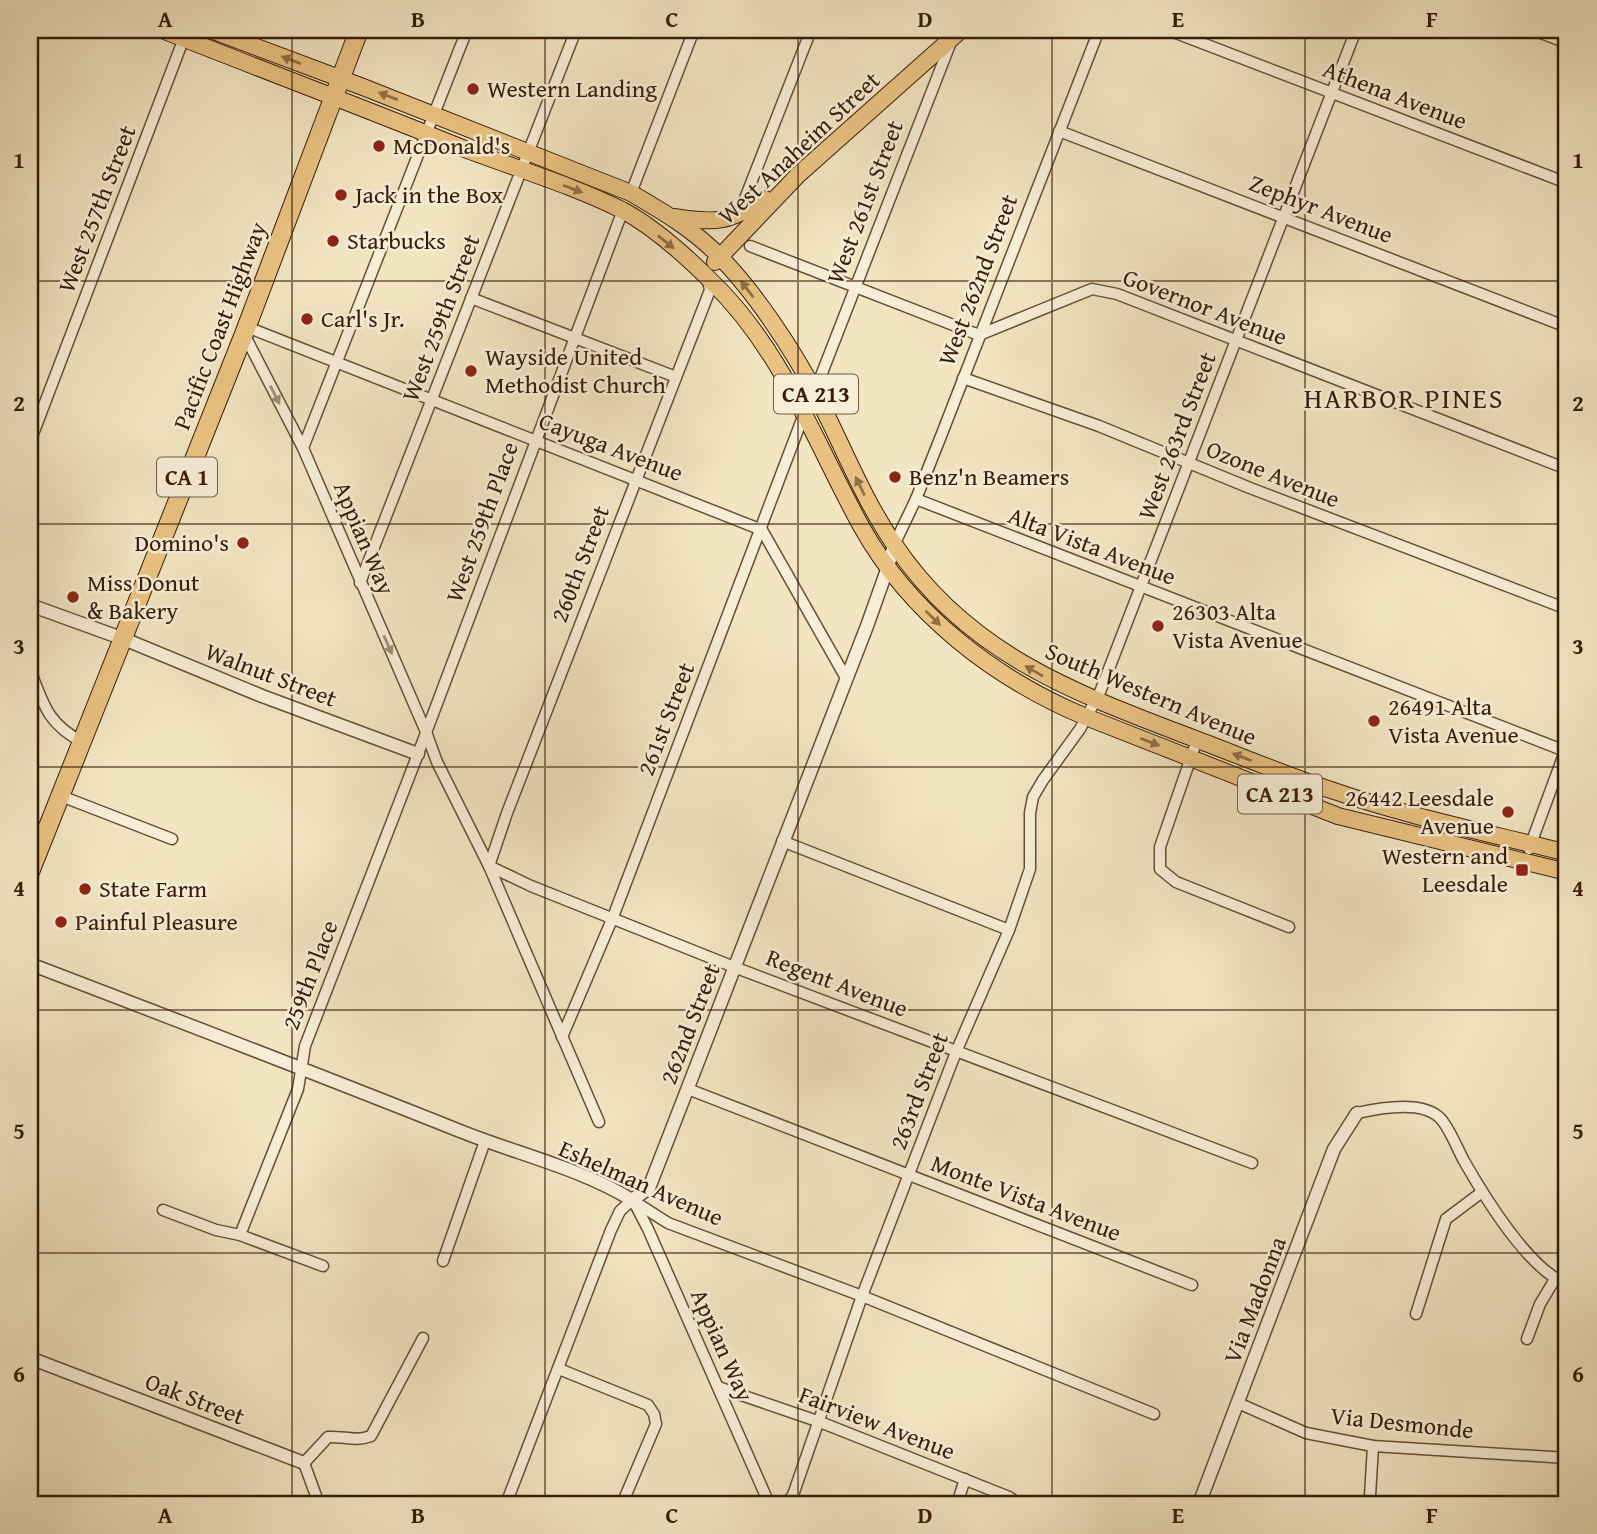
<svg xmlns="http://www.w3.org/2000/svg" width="1597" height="1534" viewBox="0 0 1597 1534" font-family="'Gentium Book Plus',serif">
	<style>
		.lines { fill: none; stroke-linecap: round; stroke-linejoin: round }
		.minor-casing { stroke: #664e36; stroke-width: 13 }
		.tertiary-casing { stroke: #664e36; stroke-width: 15 }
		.primary-casing { stroke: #371c08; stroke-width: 18 }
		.trunk-casing { stroke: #371c08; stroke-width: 20 }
		.minor { stroke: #f7eed7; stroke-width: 10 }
		.tertiary { stroke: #f7eed7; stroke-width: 12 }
		.primary { stroke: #e9c281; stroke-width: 16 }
		.trunk { stroke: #e9c281; stroke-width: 18 }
		.oneway { fill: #906f44 }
		.oneway2 { fill: #a1907a }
		.grid { fill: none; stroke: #371c08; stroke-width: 2; stroke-opacity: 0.55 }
		.poi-dot { fill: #8f2418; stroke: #f7eed7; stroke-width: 2.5 }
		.labels { text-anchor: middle; stroke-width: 5; stroke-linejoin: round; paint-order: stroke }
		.shield { fill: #f7eed7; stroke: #715b46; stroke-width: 2 }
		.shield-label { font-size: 23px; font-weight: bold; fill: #371c08 }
		.poi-label { font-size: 24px; fill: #371c08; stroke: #f7eed7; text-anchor: start }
		.street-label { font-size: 24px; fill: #371c08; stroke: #f7eed7 }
		.quarter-label { font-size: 28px; letter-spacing: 2px; fill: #371c08; stroke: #f7eed7 }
		.neatline { fill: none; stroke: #371c08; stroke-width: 2.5 }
		.grid-label { font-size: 23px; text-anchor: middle; font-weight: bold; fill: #371c08 }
	</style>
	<rect width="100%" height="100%" fill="#f2e5c2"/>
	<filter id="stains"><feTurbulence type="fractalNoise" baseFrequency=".00286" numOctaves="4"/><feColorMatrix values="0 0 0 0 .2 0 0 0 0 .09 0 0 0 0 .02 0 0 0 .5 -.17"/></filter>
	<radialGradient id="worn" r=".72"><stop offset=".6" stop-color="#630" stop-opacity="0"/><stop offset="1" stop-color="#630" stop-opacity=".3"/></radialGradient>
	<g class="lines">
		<g class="minor-casing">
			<g id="minor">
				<path d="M1168,30L1567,183"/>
				<path d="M1533,30L1567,43"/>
				<path d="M1059,131L1567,327"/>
				<path d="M631,193L694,30"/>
				<path d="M742,206L811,30"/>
				<path d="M750,246L979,335L1092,289L1117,294L1567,469"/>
				<path d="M707,276L710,290L507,813L489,866L531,886L734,967L1252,1163"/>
				<path d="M471,298L676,377"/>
				<path d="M247,327L762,530L846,678"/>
				<path d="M244,334L303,448L426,732L437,762L489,866L599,1122"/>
				<path d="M963,378L1099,426L1250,488L1567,609"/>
				<path d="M815,391L951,42"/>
				<path d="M30,442L187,30"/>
				<path d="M303,448L467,30"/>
				<path d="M916,499L1565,751"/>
				<path d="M894,545L916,499L941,436L1099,30"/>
				<path d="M360,583L576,30"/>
				<path d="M30,670C44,705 47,723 82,742"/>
				<path d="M1197,740L1160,847V869L1176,882L1289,927"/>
				<path d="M61,796L172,839"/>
				<path d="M782,841L1009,930"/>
				<path d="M1529,849L1567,746"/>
				<path d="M562,1037L613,917L804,414"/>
				<path d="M688,1089L1192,1285"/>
				<path d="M1357,1113C1379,1108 1422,1100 1440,1118C1449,1127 1458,1150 1464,1161C1484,1196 1529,1270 1567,1284"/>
				<path d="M632,1200L668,1223L862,1296L1154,1414"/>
				<path d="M634,1202L648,1229L768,1501L775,1504"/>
				<path d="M163,1210L216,1230L240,1235L323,1266"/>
				<path d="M240,1235L298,1089L305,1046L418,754L623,210"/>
				<path d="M443,1261L485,1141"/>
				<path d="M1416,1314L1446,1219L1482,1192"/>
				<path d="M1527,1339L1540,1304L1555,1279"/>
				<path d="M559,1369L648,1405L654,1414L656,1424L622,1504"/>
				<path d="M718,1387L820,1422L1009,1497L1019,1504"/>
				<path d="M1238,1403L1306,1433L1373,1446L1567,1458"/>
				<path d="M319,1504L304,1463L328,1437C344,1436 356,1442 371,1436L423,1338"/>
				<path d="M506,1504L611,1230L620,1211L632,1200"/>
				<path d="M786,1504L793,1495L862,1296L956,1052L1009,930L1030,869V813L1033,797L1043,780L1080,729L1100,692L1356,30"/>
				<path d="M957,1504L965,1479"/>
				<path d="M1365,1504L1370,1496L1373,1446"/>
			</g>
		</g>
		<g class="tertiary-casing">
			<g id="tertiary">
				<path d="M30,605L124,639L262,696L418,754"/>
				<path d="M30,964C174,1019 317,1074 460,1131C517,1154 580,1168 632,1200L649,1188L867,626L888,567L894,545"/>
				<path d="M30,1358L304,1463"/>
				<path d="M1199,1504L1334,1149L1357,1113"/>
			</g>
		</g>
		<g class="primary-casing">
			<g id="primary">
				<path d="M162,30C263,70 364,108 465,149C517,169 572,185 622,210C654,227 685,255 711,281C782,349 815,442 861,526C910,614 995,679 1086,717L1338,816L1567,872"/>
				<path d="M211,30L363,87L631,193C662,211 694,230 719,256C754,291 793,350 816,394C842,444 862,497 894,544C969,656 1078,694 1198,740C1243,757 1288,776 1334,791C1410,817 1489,833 1567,853"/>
				<path d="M674,217C717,224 729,222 765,199"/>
				<path d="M715,262L798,175L961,30"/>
			</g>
		</g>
		<g class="trunk-casing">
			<path id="trunk" d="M30,872L244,334L359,30"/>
		</g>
		<use href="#minor" class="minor"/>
		<use href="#tertiary" class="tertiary"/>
		<use href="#primary" class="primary"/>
		<use href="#trunk" class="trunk"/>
	</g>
	<defs><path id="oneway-solid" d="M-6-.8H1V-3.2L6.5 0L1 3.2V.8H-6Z" transform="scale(1.75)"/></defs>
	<g class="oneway">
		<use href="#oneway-solid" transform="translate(291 60) rotate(-159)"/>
		<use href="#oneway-solid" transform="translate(388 96) rotate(-159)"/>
		<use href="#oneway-solid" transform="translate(573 189) rotate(21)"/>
		<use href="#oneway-solid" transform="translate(666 242) rotate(39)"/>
		<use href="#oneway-solid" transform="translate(747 289) rotate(-128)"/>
		<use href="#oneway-solid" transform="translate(860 486) rotate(-116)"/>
		<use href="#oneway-solid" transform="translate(933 618) rotate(44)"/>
		<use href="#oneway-solid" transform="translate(1034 671) rotate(-150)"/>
		<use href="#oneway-solid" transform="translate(1150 742) rotate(21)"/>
		<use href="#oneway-solid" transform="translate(1242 757) rotate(-159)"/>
	</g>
	<g class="oneway2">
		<use href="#oneway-solid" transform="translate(275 395) rotate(63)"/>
		<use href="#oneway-solid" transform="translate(388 645) rotate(66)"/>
	</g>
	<path class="grid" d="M292,30V1504M545,30V1504M798,30V1504M1052,30V1504M1305,30V1504M30,281H1567M30,524H1567M30,767H1567M30,1010H1567M30,1253H1567"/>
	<g class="poi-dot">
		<circle cx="473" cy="89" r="7"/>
		<circle cx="379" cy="146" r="7"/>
		<circle cx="341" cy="195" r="7"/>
		<circle cx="333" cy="241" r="7"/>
		<circle cx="307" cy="319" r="7"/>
		<circle cx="471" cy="371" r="7"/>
		<circle cx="895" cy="477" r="7"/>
		<circle cx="243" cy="543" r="7"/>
		<circle cx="73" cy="597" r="7"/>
		<circle cx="1158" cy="626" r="7"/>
		<circle cx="1374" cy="721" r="7"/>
		<circle cx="1508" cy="812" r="7"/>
		<rect x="1515" y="863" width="14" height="14" rx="3.5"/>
		<circle cx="85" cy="889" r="7"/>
		<circle cx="61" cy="922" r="7"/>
	</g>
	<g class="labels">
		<g class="shield">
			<rect x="774" y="374.5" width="84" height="39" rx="5"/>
			<rect x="157" y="457.5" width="60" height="39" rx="5"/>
			<rect x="1238" y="774.5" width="84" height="39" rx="5"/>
		</g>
		<g class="shield-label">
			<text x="816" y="402">CA 213</text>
			<text x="187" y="485">CA 1</text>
			<text x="1280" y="802">CA 213</text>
		</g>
		<g class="poi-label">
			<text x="487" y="97">Western Landing</text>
			<text x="393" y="154">McDonald's</text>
			<text x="355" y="203">Jack in the Box</text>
			<text x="347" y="249">Starbucks</text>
			<text x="321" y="327">Carl's Jr.</text>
			<text x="485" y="365">Wayside United<tspan x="485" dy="28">Methodist Church</tspan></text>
			<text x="909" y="485">Benz'n Beamers</text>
			<text x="229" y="551" text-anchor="end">Domino's</text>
			<text x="87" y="591">Miss Donut<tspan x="87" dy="28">&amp; Bakery</tspan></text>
			<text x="1172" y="620">26303 Alta<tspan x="1172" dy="28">Vista Avenue</tspan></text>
			<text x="1388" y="715">26491 Alta<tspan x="1388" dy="28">Vista Avenue</tspan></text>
			<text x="1494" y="806" text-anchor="end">26442 Leesdale<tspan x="1494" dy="28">Avenue</tspan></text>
			<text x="1508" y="864" text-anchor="end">Western and<tspan x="1508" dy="28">Leesdale</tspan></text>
			<text x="99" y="897">State Farm</text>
			<text x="75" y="930">Painful Pleasure</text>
		</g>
		<g class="street-label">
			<text transform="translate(1395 95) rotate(21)" y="8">Athena Avenue</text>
			<text transform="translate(799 148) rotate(-43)" y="8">West Anaheim Street</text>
			<text transform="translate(865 202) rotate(-69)" y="8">West 261st Street</text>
			<text transform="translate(97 209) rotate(-69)" y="8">West 257th Street</text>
			<text transform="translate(1321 209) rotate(21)" y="8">Zephyr Avenue</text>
			<text transform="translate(978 280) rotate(-69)" y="8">West 262nd Street</text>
			<text transform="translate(1205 307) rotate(21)" y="8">Governor Avenue</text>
			<text transform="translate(441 318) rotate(-69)" y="8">West 259th Street</text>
			<text transform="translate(220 326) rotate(-69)" y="8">Pacific Coast Highway</text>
			<text transform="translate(1177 436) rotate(-69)" y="8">West 263rd Street</text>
			<text transform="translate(611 447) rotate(21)" y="8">Cayuga Avenue</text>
			<text transform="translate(1273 474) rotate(22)" y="8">Ozone Avenue</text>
			<text transform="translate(482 522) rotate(-70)" y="8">West 259th Place</text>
			<text transform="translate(364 538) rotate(67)" y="8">Appian Way</text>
			<text transform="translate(1092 546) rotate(21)" y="8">Alta Vista Avenue</text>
			<text transform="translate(580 564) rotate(-69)" y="8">260th Street</text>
			<text transform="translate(271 675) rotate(21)" y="8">Walnut Street</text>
			<text transform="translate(1151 694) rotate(23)" y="8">South Western Avenue</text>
			<text transform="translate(666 719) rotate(-69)" y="8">261st Street</text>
			<text transform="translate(310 975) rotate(-69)" y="8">259th Place</text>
			<text transform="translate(837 983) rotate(21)" y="8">Regent Avenue</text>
			<text transform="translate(690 1024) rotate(-69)" y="8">262nd Street</text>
			<text transform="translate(919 1091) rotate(-69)" y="8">263rd Street</text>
			<text transform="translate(641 1183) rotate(24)" y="8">Eshelman Avenue</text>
			<text transform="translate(1026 1198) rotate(21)" y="8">Monte Vista Avenue</text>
			<text transform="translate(1255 1300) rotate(-69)" y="8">Via Madonna</text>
			<text transform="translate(722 1345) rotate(66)" y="8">Appian Way</text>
			<text transform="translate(195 1399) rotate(21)" y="8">Oak Street</text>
			<text transform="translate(877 1423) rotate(21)" y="8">Fairview Avenue</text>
			<text transform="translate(1402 1423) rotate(6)" y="8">Via Desmonde</text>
		</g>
		<g class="quarter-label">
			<text x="1404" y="408">HARBOR PINES</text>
		</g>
	</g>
	<rect width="1597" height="1534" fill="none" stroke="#f2e5c2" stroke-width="77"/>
	<rect x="38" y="38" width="1520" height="1458" class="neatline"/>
	<g class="grid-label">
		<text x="165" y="27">A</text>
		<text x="418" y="27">B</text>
		<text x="672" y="27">C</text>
		<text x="925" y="27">D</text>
		<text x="1178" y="27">E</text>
		<text x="1432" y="27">F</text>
		<text x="19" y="168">1</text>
		<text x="1578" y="168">1</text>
		<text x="19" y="411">2</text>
		<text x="1578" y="411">2</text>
		<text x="19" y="654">3</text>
		<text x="1578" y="654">3</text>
		<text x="19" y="896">4</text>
		<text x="1578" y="896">4</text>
		<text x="19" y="1139">5</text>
		<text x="1578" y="1139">5</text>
		<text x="19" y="1382">6</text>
		<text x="1578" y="1382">6</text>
		<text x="165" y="1523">A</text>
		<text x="418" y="1523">B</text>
		<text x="672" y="1523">C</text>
		<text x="925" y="1523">D</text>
		<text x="1178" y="1523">E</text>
		<text x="1432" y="1523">F</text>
	</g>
	<rect width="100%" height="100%" filter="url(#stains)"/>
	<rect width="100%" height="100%" fill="url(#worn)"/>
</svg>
